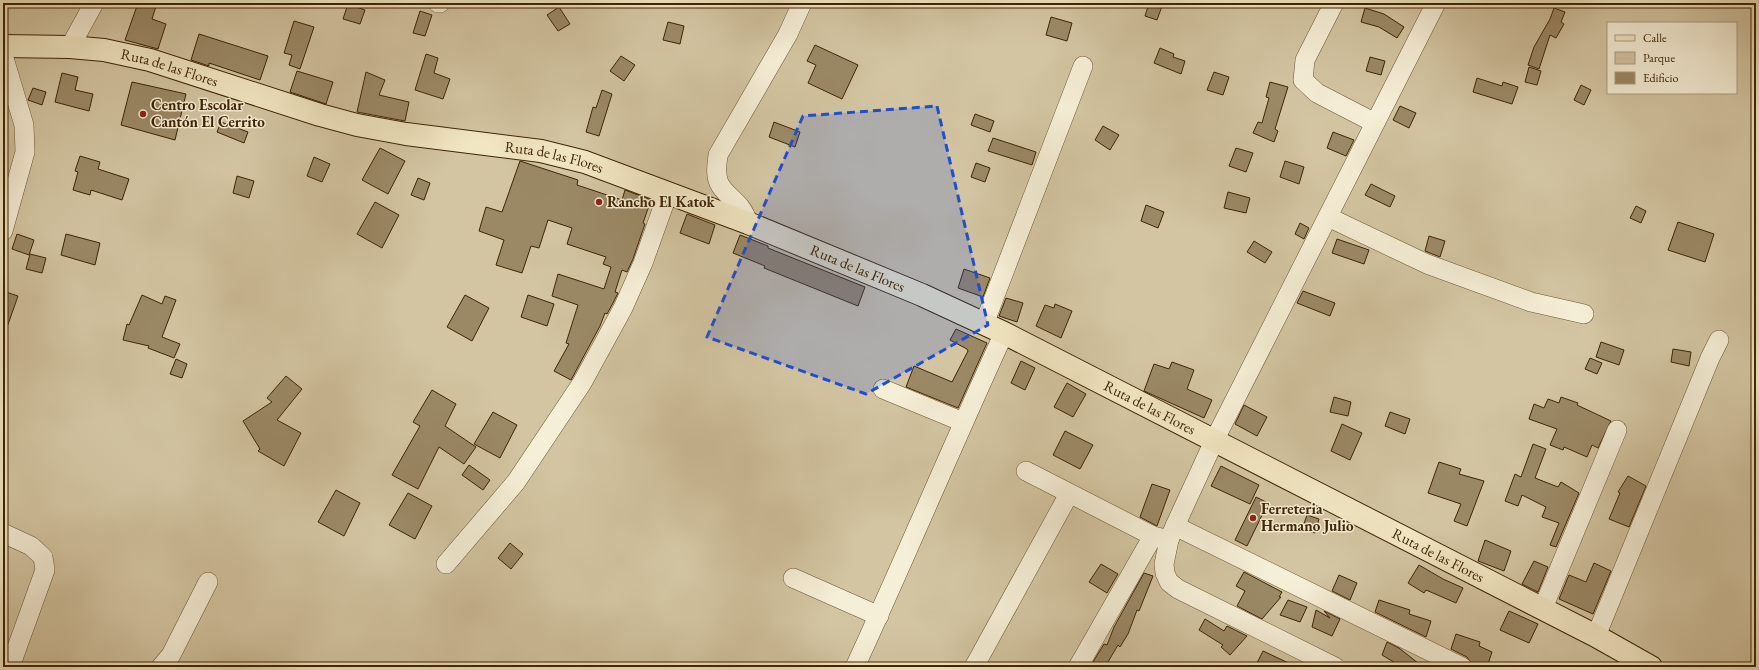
<svg xmlns="http://www.w3.org/2000/svg" width="1759" height="670" viewBox="0 0 1759 670" font-family="'EB Garamond',serif">
	<style>
		.green { fill: #d3c5a2; stroke: #887452; fill-rule: evenodd }
		.building { fill: #9b8966; stroke: #3e2403 }
		.lines { fill: none; stroke-linecap: round; stroke-linejoin: round }
		.minor-casing { stroke: #6b5433; stroke-width: 20 }
		.major-casing { stroke: #3e2403; stroke-width: 24 }
		.minor { stroke: #f6efd7; stroke-width: 19 }
		.major { stroke: #f1e6c2; stroke-width: 22 }
		.marked { fill: #1d4ed8; fill-opacity: 0.2; stroke: #1d4ed8; stroke-width: 3; stroke-dasharray: 8 5; stroke-linejoin: round }
		.poi-dot { fill: #8f2418; stroke: #f6efd7; stroke-width: 1.5 }
		.labels { text-anchor: middle; stroke-width: 3; stroke-linejoin: round; paint-order: stroke }
		.street-label { font-size: 15px; fill: #3e2403; stroke: #f6efd7 }
		.poi-label { font-size: 15px; font-weight: bold; fill: #3e2403; stroke: #f6efd7; text-anchor: start }
	</style>
	<rect width="100%" height="100%" fill="#f1e6c2"/>
	<filter id="stains"><feTurbulence type="fractalNoise" baseFrequency=".005" numOctaves="4"/><feColorMatrix values="0 0 0 0 .2 0 0 0 0 .09 0 0 0 0 .02 0 0 0 .5 -.17"/></filter>
	<radialGradient id="worn" r=".72"><stop offset=".6" stop-color="#630" stop-opacity="0"/><stop offset="1" stop-color="#630" stop-opacity=".3"/></radialGradient>
	<path class="green" d="M3,3H1756V667H3ZM1608,23H1736V93H1608Z"/>
	<g class="building">
		<path d="M138,3H157L152,19L166,24L158,49L125,40Z"/>
		<path d="M1149,3L1162,6L1157,20L1145,16Z"/>
		<path d="M348,4L365,10L360,24L343,19Z"/>
		<path d="M559,7L570,24L558,31L547,15Z"/>
		<path d="M1365,8L1384,14L1404,27L1397,38L1379,27L1361,22Z"/>
		<path d="M1554,8L1565,12L1561,22L1564,24L1556,38L1550,35L1539,69L1528,65L1534,47L1550,19Z"/>
		<path d="M420,11L432,15L425,36L413,33Z"/>
		<path d="M1051,17L1072,23L1067,41L1046,35Z"/>
		<path d="M294,21L314,27L300,69L289,65L292,55L284,53Z"/>
		<path d="M668,22L684,26L680,44L663,40Z"/>
		<path d="M199,34L268,56L260,80L209,63V66L191,60Z"/>
		<path d="M815,45L858,65L842,99L808,83L816,65L807,61Z"/>
		<path d="M1160,48L1174,54L1173,57L1185,61L1181,74L1154,63Z"/>
		<path d="M426,54L438,58L434,73L450,79L443,99L415,90Z"/>
		<path d="M621,56L635,65L624,81L610,71Z"/>
		<path d="M1370,57L1385,61L1381,75L1366,71Z"/>
		<path d="M1529,67L1541,71L1537,85L1525,82Z"/>
		<path d="M297,71L333,82L326,104L290,92Z"/>
		<path d="M366,72L385,80L379,95L409,102L405,121L357,112Z"/>
		<path d="M1214,72L1229,77L1223,95L1207,90Z"/>
		<path d="M62,73L78,77L75,90L93,94L89,111L55,102Z"/>
		<path d="M1477,78L1502,86L1503,82L1518,87L1512,104L1473,92Z"/>
		<path d="M132,82L186,94L175,140L121,125Z"/>
		<path d="M1270,82L1288,87L1275,129L1278,131L1274,142L1253,133L1258,122L1262,123L1269,98L1266,97Z"/>
		<path d="M1581,85L1591,90L1584,105L1574,100Z"/>
		<path d="M33,88L46,92L42,105L28,100Z"/>
		<path d="M602,90L612,94L599,136L586,132L593,107L596,108Z"/>
		<path d="M1400,106L1416,113L1409,128L1393,120Z"/>
		<path d="M975,114L994,121L990,132L971,125Z"/>
		<path d="M221,122L248,132L244,143L217,132Z"/>
		<path d="M774,122L800,132L795,147L769,137Z"/>
		<path d="M1103,126L1119,135L1110,150L1095,140Z"/>
		<path d="M1333,132L1354,140L1346,156L1327,148Z"/>
		<path d="M993,138L1036,152L1032,165L988,151Z"/>
		<path d="M380,148L405,161L388,194L362,180Z"/>
		<path d="M1236,148L1253,153L1246,172L1229,166Z"/>
		<path d="M80,156L100,162L98,169L129,179L122,200L91,190L90,195L73,190L78,172L75,171Z"/>
		<path d="M314,157L330,164L322,182L307,176Z"/>
		<path d="M520,161L578,180L577,185L622,200L625,190L651,200L643,223L645,224L633,259L627,272L622,270L615,292L618,293L613,303L607,314L605,313L600,326L571,380L554,371L569,344L566,343L578,305L552,296L558,274L604,289L611,267L603,264L606,257L567,244L572,228L548,220L539,248L531,246L522,273L496,265L504,240L479,231L486,207L502,212Z"/>
		<path d="M1285,161L1304,167L1299,184L1280,177Z"/>
		<path d="M976,163L990,168L985,182L971,177Z"/>
		<path d="M237,176L254,181L249,198L233,193Z"/>
		<path d="M418,178L430,183L424,200L411,195Z"/>
		<path d="M1371,184L1395,196L1390,207L1365,195Z"/>
		<path d="M1228,192L1250,198L1246,213L1224,208Z"/>
		<path d="M375,202L399,215L382,248L357,234Z"/>
		<path d="M1146,205L1164,212L1158,228L1141,221Z"/>
		<path d="M1636,206L1646,211L1641,223L1630,218Z"/>
		<path d="M687,214L715,225L709,244L680,233Z"/>
		<path d="M1678,222L1714,234L1705,262L1668,250Z"/>
		<path d="M1300,223L1309,228L1304,239L1295,234Z"/>
		<path d="M17,234L34,240L29,255L12,249Z"/>
		<path d="M66,234L100,243L95,265L61,255Z"/>
		<path d="M740,235L768,246V248L865,287L858,306L764,268L765,266L733,253Z"/>
		<path d="M1429,236L1445,241L1440,257L1425,251Z"/>
		<path d="M1337,239L1369,250L1364,264L1332,253Z"/>
		<path d="M1254,241L1272,252L1265,263L1247,252Z"/>
		<path d="M30,254L46,258L42,273L26,269Z"/>
		<path d="M964,269L990,278L983,297L958,288Z"/>
		<path d="M3,291L18,296L5,333H3Z"/>
		<path d="M1303,291L1335,303L1330,316L1297,303Z"/>
		<path d="M142,295L162,304L165,296L176,300L162,337L180,344L174,358L148,348L149,346L123,340L127,324L129,325Z"/>
		<path d="M465,295L489,308L472,341L447,327Z"/>
		<path d="M528,295L554,304L547,326L521,317Z"/>
		<path d="M1006,298L1023,303L1017,322L999,316Z"/>
		<path d="M1055,304L1072,311L1061,338L1036,326L1045,305L1054,308Z"/>
		<path d="M956,329L987,343L958,408L906,387L914,366L952,382L968,351L967,349L950,340Z"/>
		<path d="M1601,342L1624,350L1619,365L1596,357Z"/>
		<path d="M1673,349L1691,352L1689,366L1671,362Z"/>
		<path d="M1590,358L1602,363L1597,374L1585,369Z"/>
		<path d="M176,359L187,364L182,378L170,374Z"/>
		<path d="M1021,361L1035,368L1025,390L1011,383Z"/>
		<path d="M1172,362L1194,370L1187,389L1212,400L1204,418L1144,391L1154,364L1169,369Z"/>
		<path d="M286,376L302,389L277,420L301,433L284,466L258,451L260,449L243,421L272,402L267,398Z"/>
		<path d="M1067,383L1086,394L1073,417L1054,407Z"/>
		<path d="M432,390L456,404L445,426L476,447L464,464L439,447L418,489L392,475L420,426L413,422Z"/>
		<path d="M1334,397L1351,402L1348,416L1330,412Z"/>
		<path d="M1561,397L1578,403L1577,405L1611,421L1598,448L1592,445L1587,457L1564,447L1563,450L1550,445L1557,429L1529,419L1534,404L1544,408L1548,399L1559,403Z"/>
		<path d="M1244,405L1267,417L1257,436L1235,424Z"/>
		<path d="M493,412L517,425L500,458L474,444Z"/>
		<path d="M1390,412L1410,419L1405,434L1385,426Z"/>
		<path d="M1342,424L1362,433L1350,460L1331,451Z"/>
		<path d="M1065,431L1093,445L1080,469L1053,455Z"/>
		<path d="M1533,444L1546,449L1535,478L1558,487L1561,482L1579,493L1556,547L1550,545L1559,523L1542,517L1546,507L1522,495L1518,506L1505,501L1515,474L1521,477Z"/>
		<path d="M1439,462L1461,469L1459,474L1484,481L1467,526L1454,521L1461,504L1428,493Z"/>
		<path d="M469,465L490,480L483,490L462,475Z"/>
		<path d="M1221,466L1259,485L1250,504L1211,486Z"/>
		<path d="M1628,476L1646,486L1629,527L1609,519L1620,493L1618,492Z"/>
		<path d="M1152,484L1170,490L1157,526L1140,517Z"/>
		<path d="M336,490L360,503L344,536L318,522Z"/>
		<path d="M408,493L432,506L415,539L389,525Z"/>
		<path d="M1256,497L1268,503L1247,546L1235,540Z"/>
		<path d="M1307,515L1319,519L1315,533L1302,529Z"/>
		<path d="M1485,540L1511,551L1504,571L1478,561Z"/>
		<path d="M510,543L523,554L511,569L498,558Z"/>
		<path d="M1534,561L1548,567L1538,592L1522,584Z"/>
		<path d="M1594,563L1611,571L1593,614L1559,599L1569,575L1586,582Z"/>
		<path d="M1101,564L1118,574L1107,593L1089,582Z"/>
		<path d="M1419,565L1443,579L1463,588L1456,603L1426,590L1424,593L1408,583Z"/>
		<path d="M1244,572L1282,592L1279,597H1281L1262,619L1237,606L1245,591L1236,586Z"/>
		<path d="M1144,573L1153,576L1139,611L1137,610L1128,634L1120,647L1118,645L1105,667H1102L1093,662L1104,644L1107,645L1114,627Z"/>
		<path d="M1339,575L1357,583L1350,600L1332,591Z"/>
		<path d="M1288,600L1307,607L1300,622L1280,615Z"/>
		<path d="M1379,600L1410,610L1409,614L1431,621L1426,637L1375,612Z"/>
		<path d="M1316,610L1330,618L1324,611L1340,619L1332,636L1312,627Z"/>
		<path d="M1509,611L1538,624L1529,643L1500,630Z"/>
		<path d="M1205,619L1224,631L1227,626L1247,636L1230,655L1221,647L1223,645L1199,630Z"/>
		<path d="M1456,634L1480,642L1479,646L1492,652L1487,667L1473,666L1467,657L1451,649Z"/>
		<path d="M1387,642L1399,648L1423,667H1402L1382,655Z"/>
		<path d="M1263,651L1297,667H1255Z"/>
	</g>
	<g class="lines">
		<g class="minor-casing">
			<g id="minor">
				<path d="M438,3H440"/>
				<path d="M1334,3L1305,60L1303,80L1317,93L1375,123"/>
				<path d="M70,47L94,3"/>
				<path d="M3,55L24,125L25,152L3,231"/>
				<path d="M1328,217L1427,264L1531,302L1584,314"/>
				<path d="M748,223C742,201 726,198 719,183C715,174 717,164 718,155L788,34L802,3"/>
				<path d="M984,324L1083,66"/>
				<path d="M883,389L963,422"/>
				<path d="M1026,471L1153,536L1169,540"/>
				<path d="M1175,526L1462,667"/>
				<path d="M3,533L31,546L43,557L45,570L10,667"/>
				<path d="M446,564L516,482L582,383L623,308L643,263L668,193"/>
				<path d="M793,578L879,616"/>
				<path d="M1543,608L1617,430"/>
				<path d="M1596,636L1710,358L1719,340"/>
				<path d="M161,667L171,655L208,582"/>
				<path d="M855,667C906,556 953,444 1004,333"/>
				<path d="M974,667L1069,494"/>
				<path d="M1078,667L1153,536"/>
				<path d="M1335,667L1178,589L1169,582L1165,573L1164,564L1169,540L1175,526L1215,439L1436,3"/>
			</g>
		</g>
		<g class="major-casing">
			<g id="major">
				<path id="s1" d="M3,46L70,47L104,50L150,60L320,115L357,125L406,134L541,151L585,162L748,223L922,295L1004,333L1596,636L1651,667"/>
			</g>
		</g>
		<use href="#minor" class="minor"/>
		<use href="#major" class="major"/>
	</g>
	<path class="marked" d="M937,106L988,325L866,394L707,337L803,116Z"/>
	<g class="poi-dot">
		<circle cx="143" cy="114" r="4"/>
		<circle cx="599" cy="202" r="4"/>
		<circle cx="1253" cy="518" r="4"/>
	</g>
	<g class="labels">
		<g class="street-label">
			<text dy="5" stroke="none"><textPath href="#s1" startOffset="169">Ruta de las Flores</textPath></text>
			<text dy="5" stroke="none"><textPath href="#s1" startOffset="565">Ruta de las Flores</textPath></text>
			<text dy="5" stroke="none"><textPath href="#s1" startOffset="889">Ruta de las Flores</textPath></text>
			<text dy="5" stroke="none"><textPath href="#s1" startOffset="1213">Ruta de las Flores</textPath></text>
			<text dy="5" stroke="none"><textPath href="#s1" startOffset="1537">Ruta de las Flores</textPath></text>
		</g>
		<g class="poi-label">
			<text x="151" y="110">Centro Escolar<tspan x="151" dy="17">Cantón El Cerrito</tspan></text>
			<text x="607" y="207">Rancho El Katok</text>
			<text x="1261" y="514">Ferreteria<tspan x="1261" dy="17">Hermano Julio</tspan></text>
		</g>
	</g>
	<rect width="1759" height="670" fill="none" stroke="#f1e6c2" stroke-width="16"/>
	<rect x="4" y="4" width="1751" height="662" fill="none" stroke="#3e2403" stroke-width="2"/>
	<rect x="8" y="8" width="1743" height="654" fill="none" stroke="#3e2403"/>
	<rect x="1607" y="22" width="130" height="72" fill="#f6efd7" stroke="#ac9e82"/>
	<rect x="1615" y="35" width="20" height="6" fill="#f1e6c2" stroke="#ac9e82"/>
	<text x="1643" y="42" font-size="12" fill="#3e2403">Calle</text>
	<rect x="1615" y="52" width="20" height="12" fill="#d3c5a2" stroke="#ac9e82"/>
	<text x="1643" y="62" font-size="12" fill="#3e2403">Parque</text>
	<rect x="1615" y="72" width="20" height="12" fill="#9b8966" stroke="#ac9e82"/>
	<text x="1643" y="82" font-size="12" fill="#3e2403">Edificio</text>
	<rect width="100%" height="100%" filter="url(#stains)"/>
	<rect width="100%" height="100%" fill="url(#worn)"/>
</svg>
